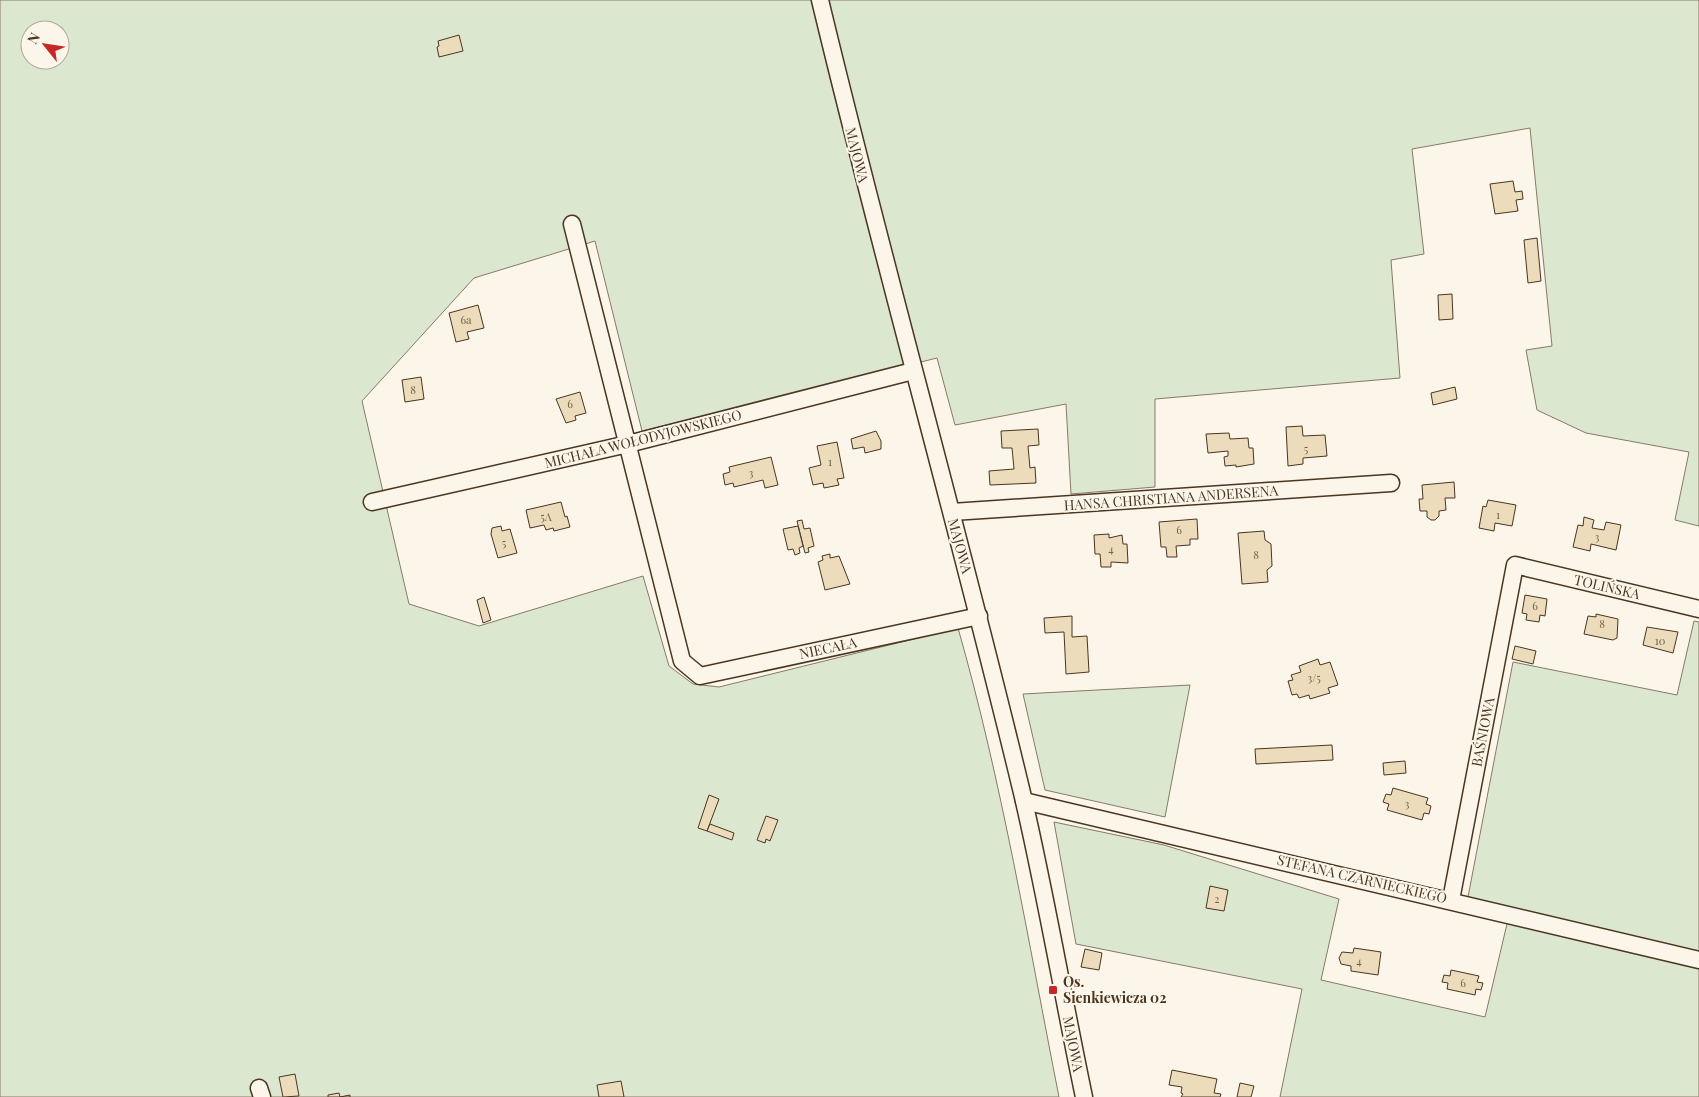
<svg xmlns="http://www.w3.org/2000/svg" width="1699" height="1097" viewBox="0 0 1699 1097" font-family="'Playfair Display',serif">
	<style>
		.green { fill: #dce7d0; stroke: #887966; fill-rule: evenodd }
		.building { fill: #ecdcbc; stroke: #4a3520 }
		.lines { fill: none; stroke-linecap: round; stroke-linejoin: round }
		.minor-casing { stroke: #4a3520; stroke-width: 19 }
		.minor { stroke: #fbf6e9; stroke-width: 16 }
		.poi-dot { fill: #c62828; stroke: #fbf6e9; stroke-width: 2 }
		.labels { text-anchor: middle; stroke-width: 4; stroke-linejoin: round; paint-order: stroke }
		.number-label { font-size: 11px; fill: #725f47 }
		.street-label { font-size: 14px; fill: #4a3520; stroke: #fbf6e9 }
		.poi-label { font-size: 14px; font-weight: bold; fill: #4a3520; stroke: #fbf6e9; text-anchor: start }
	</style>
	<rect width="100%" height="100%" fill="#fbf6e9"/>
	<g class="green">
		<path d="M0,0H1699V526L1675,520L1689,452L1586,433L1537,410L1526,350L1552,346L1530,128L1412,149L1424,254L1391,260L1400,378L1155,399V487L1071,494L1066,404L955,425L937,358L642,431L595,241L474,278L362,401L409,604L479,626L643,576L669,666L693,684L719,687L958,628C1002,782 1028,940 1059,1097H0ZM30,30H60V60H30Z"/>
		<path d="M1694,621L1699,622V1097H1280L1302,989L1076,944L1054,822L1164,845L1339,899L1321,980L1485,1017L1511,907L1468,897L1513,662L1677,695Z"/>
		<path d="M1190,685L1165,817L1045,790L1023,694Z"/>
	</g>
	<g class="building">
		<path d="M459,35L463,51L439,57L437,47L439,46L438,41Z"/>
		<path d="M1513,181L1515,192L1522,191L1523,199L1516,200L1518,211L1495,214L1490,184Z"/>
		<path d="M1537,238L1541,281L1528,283L1524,240Z"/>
		<path d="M1452,294L1453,319L1439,320L1438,295Z"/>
		<path d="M478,305L484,328L467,332L469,339L456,342L449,313Z"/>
		<path d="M421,377L424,399L405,402L402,380Z"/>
		<path d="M1455,387L1457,399L1433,405L1431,393Z"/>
		<path d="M580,392L586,413L575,416L576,420L566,423L556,399Z"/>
		<path d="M1302,426L1303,436L1325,435L1327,456L1303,458V464L1288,466L1286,427Z"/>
		<path d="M1038,429L1039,445L1028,446L1030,468L1035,467L1036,483L990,485L989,471L1014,469L1012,448H1002L1001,431Z"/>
		<path d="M876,431L881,441V449L865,453L864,447L853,449L851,439Z"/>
		<path d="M1229,433L1230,439L1248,438L1249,448H1253L1254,464L1236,467V465L1225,466L1224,457L1228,456V451L1208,453L1206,434Z"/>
		<path d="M837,442L844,478L837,479L839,485L824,488L823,483L813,485L809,468L821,465L817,446Z"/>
		<path d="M771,457L778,485L765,488L763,480L734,487L733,483L725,485L723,474L730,472L729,467Z"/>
		<path d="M1454,482L1455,498H1445L1446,510L1439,511V516L1435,520H1431L1427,517V511H1420L1419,499H1423L1422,485Z"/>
		<path d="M1488,500L1516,505L1512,526L1495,523L1494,531L1479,528L1483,506L1486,507Z"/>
		<path d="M561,502L565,517L567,516L570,527L554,531L553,528L546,530L544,525L530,528L526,510Z"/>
		<path d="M1584,517L1594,520L1592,528L1604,530L1606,522L1621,525L1616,550L1591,544L1590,551L1573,547L1578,525L1583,526Z"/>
		<path d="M1197,519L1198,539H1190V545L1176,546L1177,557H1167L1166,547H1161L1159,522Z"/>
		<path d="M802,520L804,529L810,528L814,546L808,548L809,552L805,553L797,521Z"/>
		<path d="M501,526L502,531L510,529L517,553L498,558L491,534L492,528Z"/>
		<path d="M798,526L803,546L799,548L800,553L795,555L793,549L788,550L783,529Z"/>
		<path d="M1264,531L1265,540L1271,544L1272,566L1267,570L1268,582L1242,584L1238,533Z"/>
		<path d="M1109,534V538L1122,535L1123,544H1127L1128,563L1111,562V567H1101L1100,554H1095L1094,535Z"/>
		<path d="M830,554V558L839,556L850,584L825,590L818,562L823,560L822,556Z"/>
		<path d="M1525,595L1547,599L1545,616L1540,615L1539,622L1526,620L1527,614L1522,613Z"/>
		<path d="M484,597L491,620L483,623L477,600Z"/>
		<path d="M1596,614L1618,619L1617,638L1613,640L1584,634L1588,616L1596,617Z"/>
		<path d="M1072,616V637L1087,636L1089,672L1066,674L1064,632L1045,633L1044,618Z"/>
		<path d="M1647,627L1678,632L1673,653L1643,645Z"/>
		<path d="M1515,646L1536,651L1533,664L1512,659Z"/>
		<path d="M1318,659L1320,665L1330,662L1338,685L1328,688L1330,693L1310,699L1309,695L1299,698L1297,694L1292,695L1288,681L1293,680L1291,675L1301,672L1299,666Z"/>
		<path d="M1332,745L1333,760L1256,764L1255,749Z"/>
		<path d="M1405,761L1406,773L1384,775L1383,763Z"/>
		<path d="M1393,788L1428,798L1426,804L1431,806L1429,814L1424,813L1422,820L1387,810L1389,804L1383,802L1386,794L1391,795Z"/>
		<path d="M709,795L719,799L707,831L698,828Z"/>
		<path d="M766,816L778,820L770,841L766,839L765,843L757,840Z"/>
		<path d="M710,824L734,833L732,840L707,831Z"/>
		<path d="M1210,886L1228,890L1224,911L1206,908Z"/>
		<path d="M1354,948L1381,952L1378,975L1351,971V966L1341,964L1339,958L1342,952L1353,953Z"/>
		<path d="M1085,949L1102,953L1099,970L1081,967Z"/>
		<path d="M1451,970L1479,976L1477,982L1483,983L1481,990L1476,989L1475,995L1447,989L1448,983L1442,982L1444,975L1450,976Z"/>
		<path d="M1172,1070L1217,1079L1214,1093L1221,1094L1220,1097H1181L1183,1094L1181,1093L1182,1087L1169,1085Z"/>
		<path d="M295,1074L299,1096L283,1097L279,1077Z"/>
		<path d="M621,1081L624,1097H599L597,1085Z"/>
		<path d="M1240,1083L1254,1086L1251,1097H1237Z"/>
		<path d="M339,1093L340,1097L350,1095V1097H328V1095Z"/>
	</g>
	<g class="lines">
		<g class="minor-casing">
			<g id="minor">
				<path d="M820,0C884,267 959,530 1023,797C1046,896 1063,997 1084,1097"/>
				<path d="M572,224L682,661L700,676L979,616"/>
				<path d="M372,502L628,444L913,371"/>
				<path d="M952,512L1391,483"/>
				<path d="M1024,801L1699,960"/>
				<path d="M1451,900L1515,565L1699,609"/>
				<path d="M259,1088L262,1097"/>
			</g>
		</g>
		<use href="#minor" class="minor"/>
	</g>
	<rect class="poi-dot" x="1048" y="985" width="10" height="10" rx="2.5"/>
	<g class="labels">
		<g class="number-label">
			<text x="466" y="324">6a</text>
			<text x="413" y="394">8</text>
			<text x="570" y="408">6</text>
			<text x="1306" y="453">5</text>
			<text x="830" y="466">1</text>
			<text x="751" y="477">3</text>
			<text x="1498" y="519">1</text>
			<text x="546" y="521">5A</text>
			<text x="1179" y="534">6</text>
			<text x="1597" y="541">3</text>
			<text x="504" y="547">5</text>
			<text x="1111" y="553">4</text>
			<text x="1256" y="559">8</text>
			<text x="1535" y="610">6</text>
			<text x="1602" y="628">8</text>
			<text x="1660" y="645">10</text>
			<text x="1314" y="682">3/5</text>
			<text x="1407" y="808">3</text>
			<text x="1217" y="903">2</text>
			<text x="1359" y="965">4</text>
			<text x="1463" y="987">6</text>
		</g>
		<g class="street-label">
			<text transform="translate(857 155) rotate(76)" y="5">MAJOWA</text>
			<text transform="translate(643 439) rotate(-14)" y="5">MICHAŁA WOŁODYJOWSKIEGO</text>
			<text transform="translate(1171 498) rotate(-4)" y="5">HANSA CHRISTIANA ANDERSENA</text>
			<text transform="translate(960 546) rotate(75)" y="5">MAJOWA</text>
			<text transform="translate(1607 587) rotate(13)" y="5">TOLIŃSKA</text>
			<text transform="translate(828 648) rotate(-12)" y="5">NIECAŁA</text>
			<text transform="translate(1483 732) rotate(-79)" y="5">BAŚNIOWA</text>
			<text transform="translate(1362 879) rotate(13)" y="5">STEFANA CZARNIECKIEGO</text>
			<text transform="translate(1073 1044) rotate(79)" y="5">MAJOWA</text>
		</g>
		<g class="poi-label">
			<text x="1063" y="987">Os.<tspan x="1063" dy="16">Sienkiewicza 02</tspan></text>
		</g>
	</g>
	<g transform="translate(45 45) rotate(300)"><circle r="24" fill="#fbf6e9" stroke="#b4a999"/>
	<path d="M0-4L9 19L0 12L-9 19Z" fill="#c62828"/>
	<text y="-8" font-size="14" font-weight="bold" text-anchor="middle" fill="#4a3520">N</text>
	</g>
</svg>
